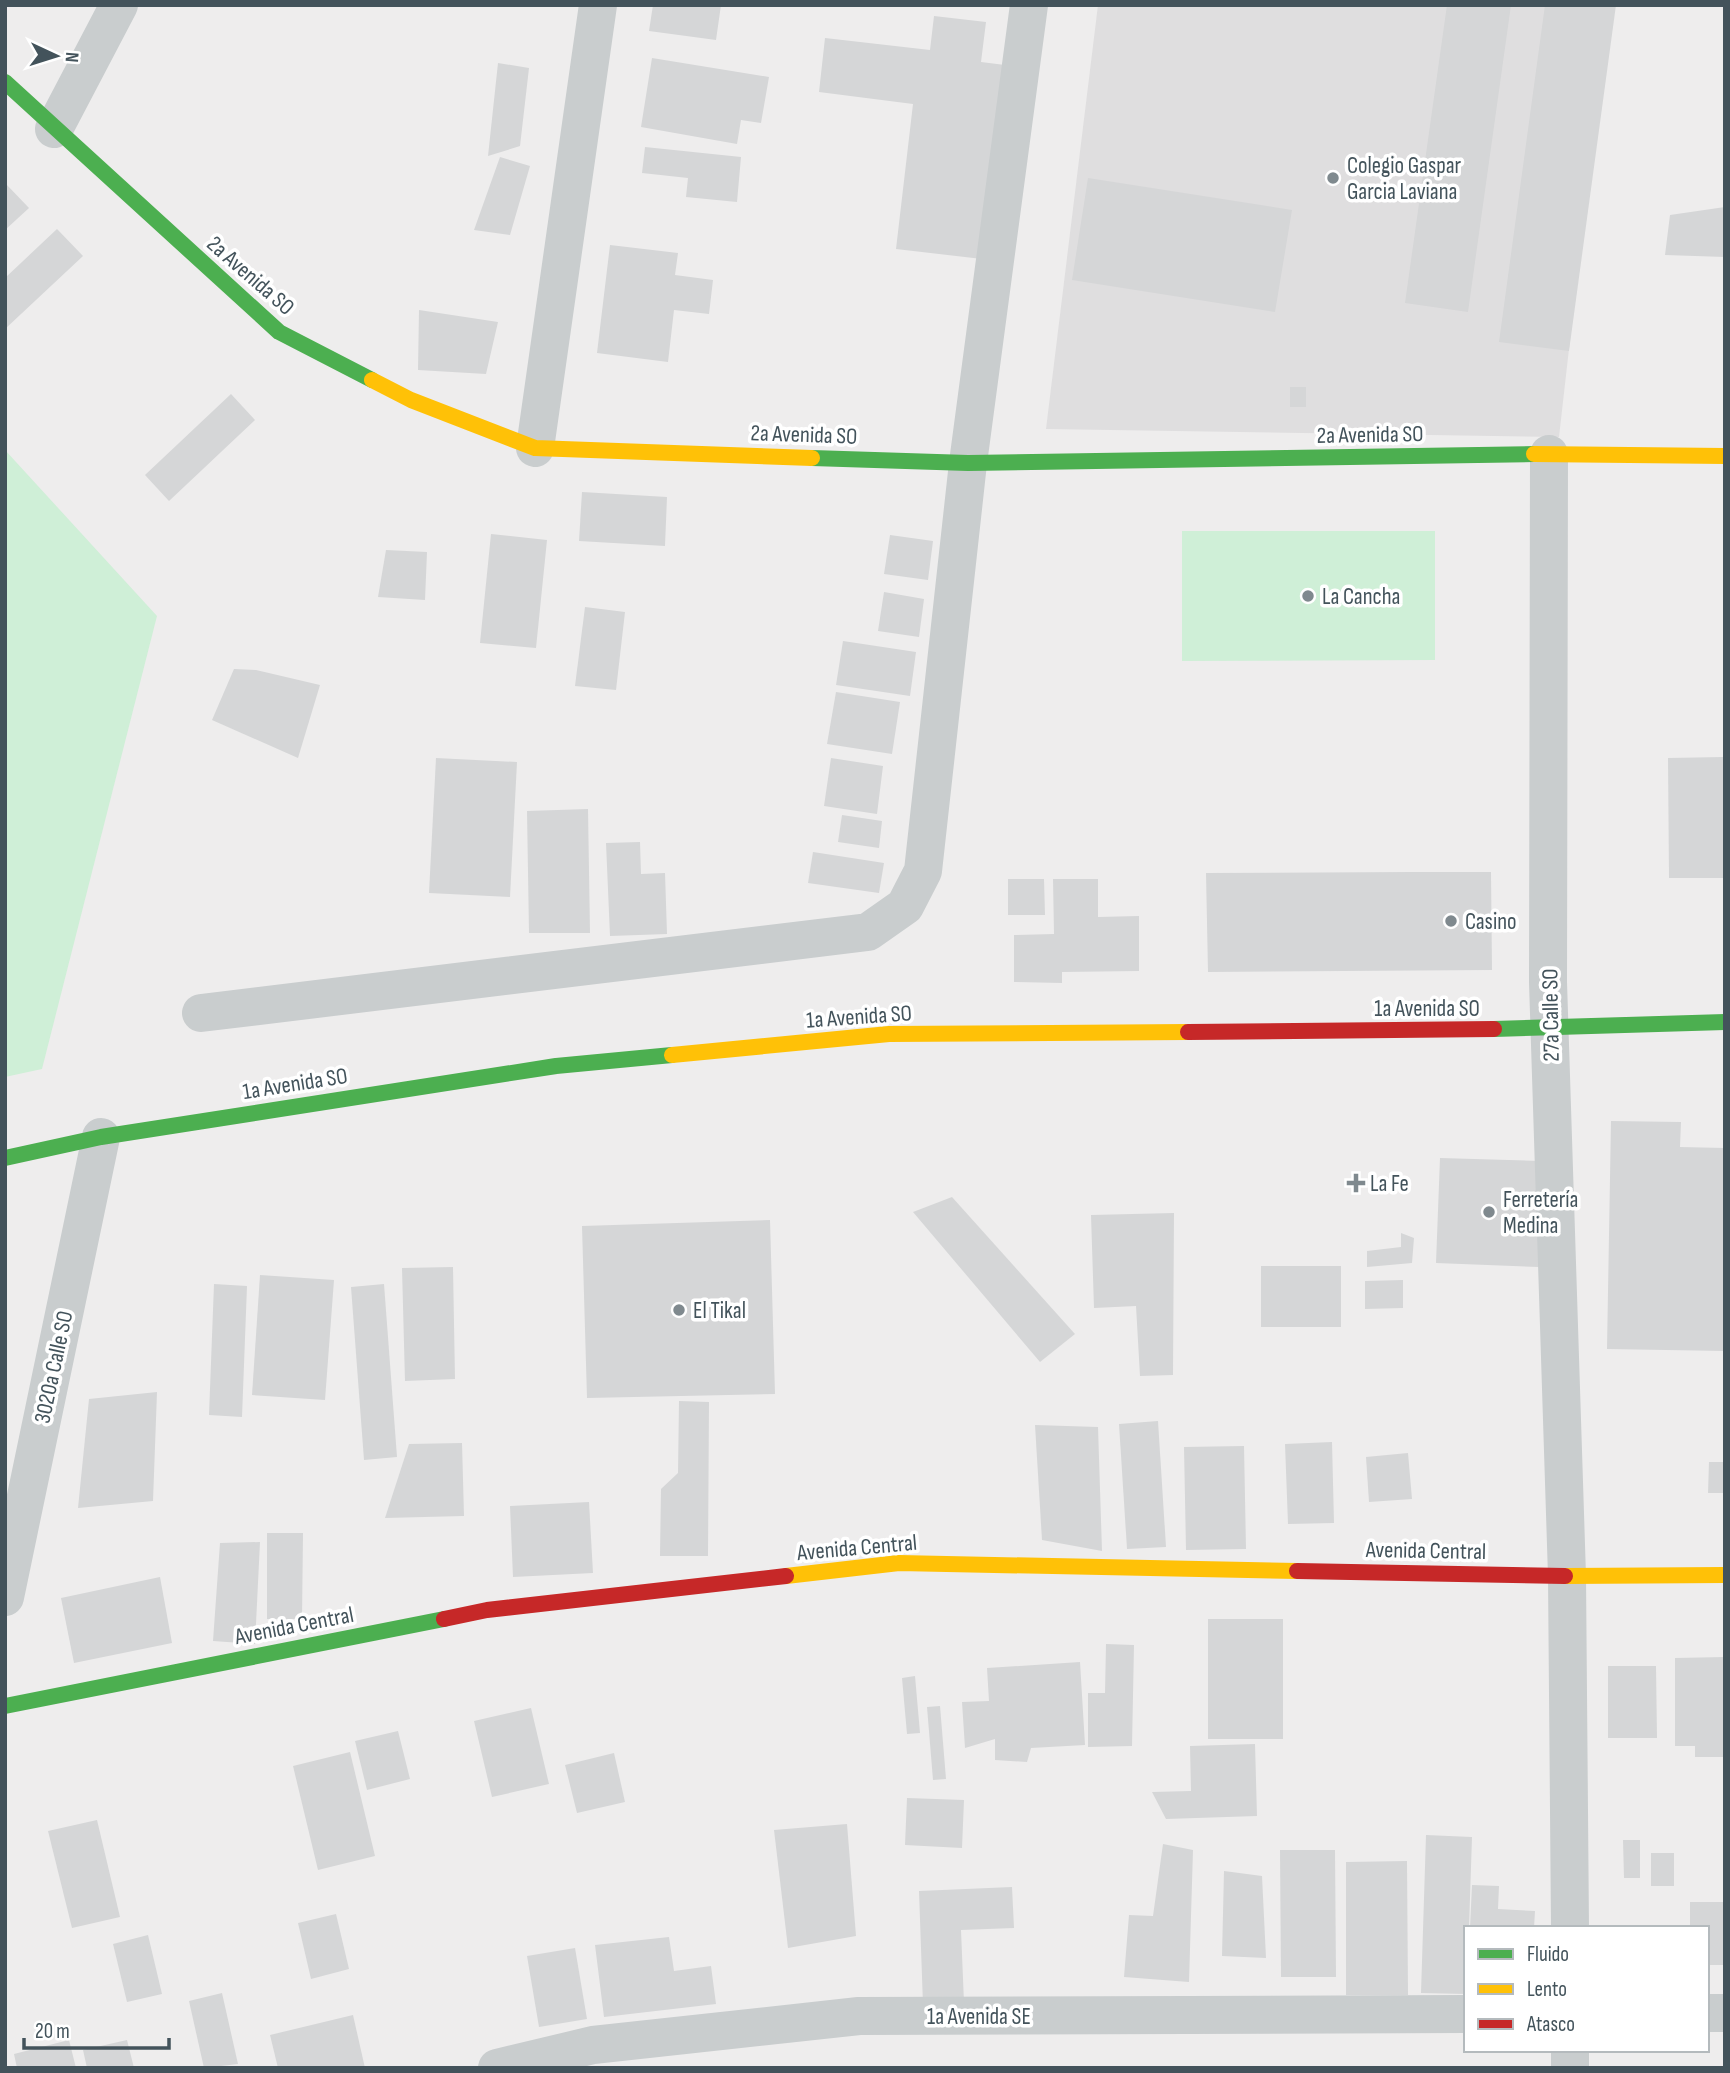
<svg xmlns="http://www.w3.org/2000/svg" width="1730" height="2073" viewBox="0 0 1730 2073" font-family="'Sofia Sans Condensed',sans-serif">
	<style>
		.education { fill: #dfdedf }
		.green { fill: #cfefd7 }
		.building { fill: #d5d6d7 }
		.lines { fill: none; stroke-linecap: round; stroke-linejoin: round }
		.street { stroke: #c9cdce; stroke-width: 38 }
		.fast { stroke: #4caf50; stroke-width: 16 }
		.slow { stroke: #ffc107; stroke-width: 16 }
		.jam { stroke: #c62828; stroke-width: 16 }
		.poi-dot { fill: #7f898e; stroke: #fff; stroke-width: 2.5 }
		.labels { text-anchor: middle; stroke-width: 7; stroke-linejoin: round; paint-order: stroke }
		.poi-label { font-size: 23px; fill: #43535b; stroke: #fff; text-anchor: start }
		.street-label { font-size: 23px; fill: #43535b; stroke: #fff }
	</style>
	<rect width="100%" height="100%" fill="#eeeded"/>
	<path class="education" d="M1098,5H1608L1559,437L1046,429Z"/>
	<g class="green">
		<path d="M5,450L157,616L42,1069L5,1077Z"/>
		<path d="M1182,531H1435V660L1182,661Z"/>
	</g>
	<g class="building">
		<path d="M653,5H721L716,40L649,31Z"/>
		<path d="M1447,5H1511L1468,312L1405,303Z"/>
		<path d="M1545,5H1616L1569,351L1499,342Z"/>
		<path d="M934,16L986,22L981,62L1005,65L982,259L896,249L913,104L819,92L825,38L930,50Z"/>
		<path d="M652,58L769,77L761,123L741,120L737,144L641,127Z"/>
		<path d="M498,63L529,68L520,146L488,156Z"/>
		<path d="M645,147L741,157L737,202L686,197L688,178L642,173Z"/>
		<path d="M500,157L530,166L510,235L474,230Z"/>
		<path d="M1088,178L1292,210L1275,312L1072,280Z"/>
		<path d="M5,183L29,208L5,230Z"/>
		<path d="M1725,207V257L1665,255L1670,215Z"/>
		<path d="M57,229L83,256L5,329V278Z"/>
		<path d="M610,245L678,253L675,275L713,280L709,314L674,310L668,362L597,353Z"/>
		<path d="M419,310L498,322L486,374L418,370Z"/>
		<rect x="1290" y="387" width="16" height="20"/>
		<path d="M231,394L255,420L169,501L145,475Z"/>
		<path d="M582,492L667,497L665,546L579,541Z"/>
		<path d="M491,534L547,540L536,648L480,643Z"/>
		<path d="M890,535L933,541L928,580L884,574Z"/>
		<path d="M386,550L427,552L425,600L378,597Z"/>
		<path d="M884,592L924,599L919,637L878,631Z"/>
		<path d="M585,607L625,612L616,690L575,686Z"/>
		<path d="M843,641L916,652L910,696L836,685Z"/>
		<path d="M234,669L256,670L320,685L298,758L212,720Z"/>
		<path d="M836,692L900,702L892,754L827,744Z"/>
		<path d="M1723,757L1724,878H1669L1668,758Z"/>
		<path d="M436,758L517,762L510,897L429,893Z"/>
		<path d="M831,758L883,766L877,814L824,806Z"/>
		<path d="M588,809L590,933H529L527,811Z"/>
		<path d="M842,815L882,821L879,848L838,842Z"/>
		<path d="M640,842L641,874L665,873L667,934L610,936L606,843Z"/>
		<path d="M813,852L884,863L879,893L808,883Z"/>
		<path d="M1411,872H1491L1492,970L1208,972L1206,873Z"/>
		<path d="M1008,879H1044L1045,915H1008Z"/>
		<path d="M1053,879H1098V917L1139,916V971L1062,972V983L1014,982V935L1054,934Z"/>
		<path d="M1611,1121L1681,1122L1680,1147L1725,1148V1351L1607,1349Z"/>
		<path d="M1440,1158L1540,1161L1539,1267L1436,1263Z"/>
		<path d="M952,1197L1075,1334L1040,1362L913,1212Z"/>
		<path d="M1174,1213L1173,1375L1140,1376L1136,1306L1094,1308L1091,1215Z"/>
		<path d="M770,1220L775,1394L587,1398L582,1226Z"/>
		<path d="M1401,1233L1414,1238L1412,1263L1367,1267V1251L1401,1247Z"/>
		<rect x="1261" y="1266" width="80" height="61"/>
		<path d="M453,1267L455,1379L405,1381L402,1268Z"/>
		<path d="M260,1275L334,1280L325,1400L252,1395Z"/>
		<path d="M1403,1280V1308L1365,1309V1281Z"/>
		<path d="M214,1284L247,1286L242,1417L209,1415Z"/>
		<path d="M384,1284L397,1457L364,1460L351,1287Z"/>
		<path d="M157,1392L153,1501L78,1508L89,1399Z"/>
		<path d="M679,1401L709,1402L708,1556H660L661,1489L678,1473Z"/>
		<path d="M1158,1421L1166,1547L1127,1549L1119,1424Z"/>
		<path d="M1035,1425L1098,1427L1102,1551L1042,1540Z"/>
		<path d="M1332,1442L1334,1523L1288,1524L1285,1444Z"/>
		<path d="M462,1443L464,1516L385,1518L409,1444Z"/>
		<path d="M1244,1446L1246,1549L1186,1550L1184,1447Z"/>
		<path d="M1408,1453L1412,1499L1369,1502L1366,1457Z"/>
		<path d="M1709,1462H1725V1493H1708Z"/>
		<path d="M589,1502L593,1573L513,1577L510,1506Z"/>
		<path d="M267,1533H303L302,1619H267Z"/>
		<path d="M260,1542L255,1644L213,1641L220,1543Z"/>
		<path d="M160,1577L172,1643L74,1663L61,1598Z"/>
		<rect x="1208" y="1619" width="75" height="120"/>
		<path d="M1106,1644L1134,1645L1132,1746L1088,1747V1693H1105Z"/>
		<path d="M1725,1657V1757H1695V1746H1675V1658Z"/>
		<path d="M1080,1662L1085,1745L1031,1748L1027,1762L995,1760V1739L965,1748L962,1702L989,1701L987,1668Z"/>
		<path d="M1608,1666H1656L1657,1738H1608Z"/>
		<path d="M915,1676L920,1733L907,1734L902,1678Z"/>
		<path d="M940,1706L946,1779L933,1780L927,1707Z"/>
		<path d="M531,1708L549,1784L492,1797L474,1721Z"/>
		<path d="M398,1731L410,1779L367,1790L355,1741Z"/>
		<path d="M1255,1744L1257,1816L1166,1819L1152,1792L1191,1791L1190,1746Z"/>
		<path d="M350,1752L375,1856L318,1870L293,1766Z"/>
		<path d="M614,1753L625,1802L577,1813L565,1765Z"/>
		<path d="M907,1798L964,1800L962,1848L905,1845Z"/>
		<path d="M97,1820L120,1917L72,1928L48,1831Z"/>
		<path d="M847,1824L856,1936L788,1948L774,1830Z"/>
		<path d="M1426,1835L1472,1837L1469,1928H1466V1994L1421,1993Z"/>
		<path d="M1623,1840H1640V1878H1624Z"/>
		<path d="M1163,1844L1193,1850L1189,1982L1124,1977L1129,1915L1153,1916Z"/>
		<path d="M1280,1850H1335L1336,1977H1281Z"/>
		<rect x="1651" y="1853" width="23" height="33"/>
		<path d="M1407,1861L1408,1995H1346V1862Z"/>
		<path d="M1224,1871L1262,1876L1266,1958L1222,1956Z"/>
		<path d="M1472,1885L1499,1886L1498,1909L1535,1911L1534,1928H1470Z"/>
		<path d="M1012,1887L1014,1928L961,1930L964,2003L923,2005L919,1891Z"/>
		<path d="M1690,1902H1725V1965H1707V1928H1690Z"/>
		<path d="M336,1914L349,1969L311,1979L298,1923Z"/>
		<path d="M148,1935L162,1994L127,2002L113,1944Z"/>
		<path d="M669,1937L674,1971L711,1966L716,2004L604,2017L595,1945Z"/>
		<path d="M575,1948L587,2019L539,2027L527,1956Z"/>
		<path d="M222,1993L238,2064L204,2068L189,2001Z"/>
		<path d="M353,2015L365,2068H278L270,2035Z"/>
		<path d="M69,2040L76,2068H17L14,2054Z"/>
		<path d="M127,2040L134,2068H87L83,2050Z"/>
	</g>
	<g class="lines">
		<g class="street">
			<path d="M54,129L119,5"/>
			<path d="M535,448L598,5"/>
			<path d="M1549,454L1548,982L1567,1576L1570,1928"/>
			<path d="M201,1013L868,932L905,906L923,871L968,463L1029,5"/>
			<path d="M5,1597L101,1137"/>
			<path d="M1707,2013H1725"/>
			<path d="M497,2068L593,2045L859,2016L1466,2014"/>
			<path d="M1570,2068V2050"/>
		</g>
		<g class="fast">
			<path d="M5,82L279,332L372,380"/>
			<path d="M812,458L968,463L1534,454"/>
			<path d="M1494,1029L1725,1022"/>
			<path d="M5,1158L101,1137L556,1066L672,1055"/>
			<path d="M5,1706L444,1619"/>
		</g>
		<g class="slow">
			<path d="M372,380L411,400L535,448L812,458"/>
			<path d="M1534,454L1725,456"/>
			<path d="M672,1055L889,1034L1188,1032"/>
			<path d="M786,1576L899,1563L1297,1571"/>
			<path d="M1565,1576L1725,1575"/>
		</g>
		<g class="jam">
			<path d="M1188,1032L1494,1029"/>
			<path d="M1297,1571L1565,1576"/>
			<path d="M444,1619L487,1610L786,1576"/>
		</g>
	</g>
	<g class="poi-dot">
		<circle cx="1333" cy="178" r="7"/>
		<circle cx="1308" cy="596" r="7"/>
		<circle cx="1451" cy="921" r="7"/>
		<path d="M1352.5 1172.5h7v7h7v7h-7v7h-7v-7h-7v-7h7z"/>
		<circle cx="1489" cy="1212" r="7"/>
		<circle cx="679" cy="1310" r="7"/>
	</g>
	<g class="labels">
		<g class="poi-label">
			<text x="1347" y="173">Colegio Gaspar<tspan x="1347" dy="26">Garcia Laviana</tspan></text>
			<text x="1322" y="604">La Cancha</text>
			<text x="1465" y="929">Casino</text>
			<text x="1370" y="1191">La Fe</text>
			<text x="1503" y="1207">Ferretería<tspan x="1503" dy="26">Medina</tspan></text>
			<text x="693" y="1318">El Tikal</text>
		</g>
		<g class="street-label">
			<text transform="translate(251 275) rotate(41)" y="8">2a Avenida SO</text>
			<text transform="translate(804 434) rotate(2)" y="8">2a Avenida SO</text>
			<text transform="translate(1370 434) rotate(-1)" y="8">2a Avenida SO</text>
			<text x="1427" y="1016">1a Avenida SO</text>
			<text transform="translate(1550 1015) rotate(-91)" y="8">27a Calle SO</text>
			<text transform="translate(859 1016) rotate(-4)" y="8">1a Avenida SO</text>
			<text transform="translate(295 1083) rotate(-9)" y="8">1a Avenida SO</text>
			<text transform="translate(53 1367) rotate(-78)" y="8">3020a Calle SO</text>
			<text transform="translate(857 1547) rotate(-5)" y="8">Avenida Central</text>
			<text transform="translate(1426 1550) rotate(1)" y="8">Avenida Central</text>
			<text transform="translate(294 1625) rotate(-11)" y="8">Avenida Central</text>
			<text x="979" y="2024">1a Avenida SE</text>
		</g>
	</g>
	<rect width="1730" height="2073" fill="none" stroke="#43535b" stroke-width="14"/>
	<rect x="1464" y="1926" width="245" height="126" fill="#ffffff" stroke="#b4babd" stroke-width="2"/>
	<rect x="1478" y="1949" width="35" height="10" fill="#4caf50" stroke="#b4babd" stroke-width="2"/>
	<text x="1527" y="1961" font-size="21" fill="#43535b">Fluido</text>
	<rect x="1478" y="1984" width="35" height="10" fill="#ffc107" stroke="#b4babd" stroke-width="2"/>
	<text x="1527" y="1996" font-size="21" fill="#43535b">Lento</text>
	<rect x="1478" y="2019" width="35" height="10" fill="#c62828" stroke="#b4babd" stroke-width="2"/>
	<text x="1527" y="2031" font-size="21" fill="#43535b">Atasco</text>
	<g transform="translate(56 56) rotate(94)" stroke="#ffffff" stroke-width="5" paint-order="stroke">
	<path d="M0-5L12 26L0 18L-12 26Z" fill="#43535b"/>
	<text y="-10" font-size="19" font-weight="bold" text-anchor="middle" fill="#43535b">N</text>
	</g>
	<path d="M24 2038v10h145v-10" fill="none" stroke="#43535b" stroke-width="3.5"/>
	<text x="35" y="2038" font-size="21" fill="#43535b" stroke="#ffffff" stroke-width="5" paint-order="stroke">20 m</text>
</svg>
